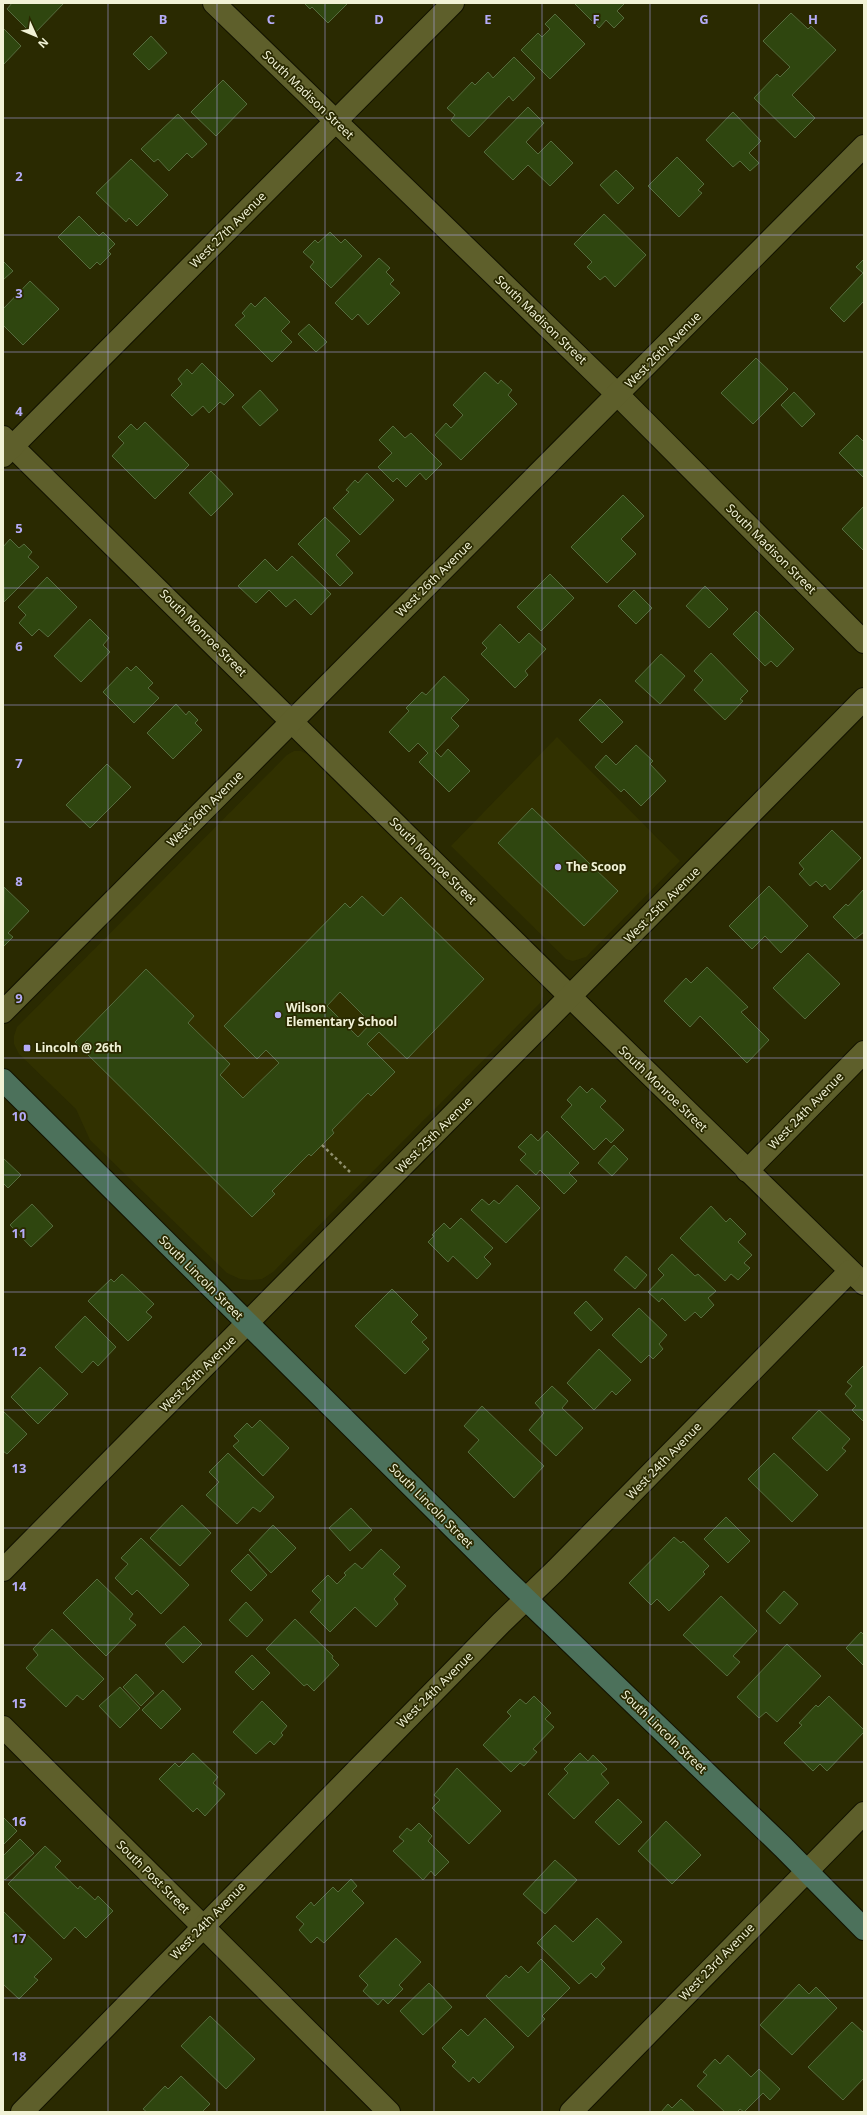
<svg xmlns="http://www.w3.org/2000/svg" width="867" height="2115" viewBox="0 0 867 2115" font-family="'Noto Sans',sans-serif">
	<style>
		.built { fill: #313100 }
		.building { fill: #2f460f; stroke: #566c3e; fill-rule: evenodd }
		.lines { fill: none; stroke-linecap: round; stroke-linejoin: round }
		.street-casing { stroke: #121200; stroke-width: 24 }
		.secondary-casing { stroke: #121200; stroke-width: 24 }
		.path { stroke: #91916f; stroke-width: 2.5; stroke-dasharray: 3 3; stroke-linecap: butt }
		.street { stroke: #5e5f2b; stroke-width: 22 }
		.secondary { stroke: #4c715b; stroke-width: 22 }
		.grid { fill: none; stroke: #b5acf8; stroke-width: 1; stroke-opacity: 0.55 }
		.poi-dot { fill: #b5acf8; stroke: #2a2a01; stroke-width: 1.5 }
		.labels { text-anchor: middle; stroke-width: 3.5; stroke-linejoin: round; paint-order: stroke }
		.street-label { font-size: 12px; fill: #f1f2d6; stroke: #2a2a01 }
		.poi-label { font-size: 12px; font-weight: bold; fill: #f1f2d6; stroke: #2a2a01; text-anchor: start }
		.grid-label { font-size: 13px; text-anchor: middle; font-weight: bold; fill: #b5acf8; stroke: #2a2a01; stroke-width: 3.5; stroke-linejoin: round; paint-order: stroke }
	</style>
	<rect width="100%" height="100%" fill="#2a2a01"/>
	<g class="built">
		<path d="M557,737L680,861L586,957L573,961L566,959L451,846Z"/>
		<path d="M294,751H301L307,754L539,982L543,988V997L540,1003L273,1272L262,1279L250,1280L240,1279L227,1273L90,1140L76,1109L19,1054L14,1044V1036L17,1027L287,755Z"/>
	</g>
	<g class="building">
		<path d="M12,3H64L33,35L7,9Z"/>
		<path d="M304,3H348L328,23L312,7L310,9Z"/>
		<path d="M574,3H625L617,11L624,18L614,28L606,20L599,28Z"/>
		<path d="M791,13L808,29L811,26L836,50L792,95L815,118L795,138L754,98L777,74L780,77L790,67L763,41Z"/>
		<path d="M555,14L585,44L550,79L521,50L538,33L542,37L550,29L545,24Z"/>
		<path d="M3,28L21,46L3,65Z"/>
		<path d="M151,36L167,53L149,70L133,54Z"/>
		<path d="M514,57L535,78L513,101L509,96L469,137L451,120L455,115L447,108L472,82L475,85L488,72L493,78Z"/>
		<path d="M223,80L247,104L216,136L191,112Z"/>
		<path d="M528,107L544,123L526,142L538,154L551,141L573,163L550,186L528,165L513,180L484,152Z"/>
		<path d="M733,112L761,141L749,153L759,163L750,171L740,161L733,167L706,140Z"/>
		<path d="M178,114L207,144L192,158L187,153L169,171L158,159L154,162L141,149Z"/>
		<path d="M677,157L704,184L698,190L702,193L679,217L648,186Z"/>
		<path d="M131,159L168,195L137,226L129,218L126,222L96,193Z"/>
		<path d="M616,170L634,188L618,204L600,185Z"/>
		<path d="M604,214L646,255L615,287L605,276L600,280L587,267L592,262L574,244Z"/>
		<path d="M79,216L99,236L103,232L115,244L108,251L111,254L100,265L97,262L90,269L58,237Z"/>
		<path d="M330,232L341,243L345,239L362,256L331,288L310,267L314,262L303,252L315,240L318,243Z"/>
		<path d="M379,258L390,268L386,272L394,280L390,284L400,293L368,325L358,314L352,320L335,303Z"/>
		<path d="M864,259V301L844,322L830,308L863,273L856,267Z"/>
		<path d="M3,261L13,271L3,280Z"/>
		<path d="M30,281L59,309L23,345L3,325V309Z"/>
		<path d="M265,297L290,322L281,331L292,342L272,362L235,325L245,316L242,313L251,303L255,307Z"/>
		<path d="M309,324L327,342L316,352L298,334Z"/>
		<path d="M756,358L788,389L753,424L721,393Z"/>
		<path d="M202,363L234,395L224,405L220,402L209,413L203,406L192,416L171,395L182,384L178,379L187,369L192,374Z"/>
		<path d="M485,372L498,384L501,380L512,390L508,395L517,404L461,460L435,435L446,423L451,428L463,415L453,405Z"/>
		<path d="M260,390L278,410L260,426L242,407Z"/>
		<path d="M794,392L815,414L802,427L781,405Z"/>
		<path d="M145,422L189,465L155,499L112,456L124,443L118,437L131,424L137,430Z"/>
		<path d="M393,426L405,438L411,433L442,464L426,480L420,473L406,487L397,478L393,482L378,467L392,453L379,440Z"/>
		<path d="M857,435L864,442V478L839,453Z"/>
		<path d="M211,471L233,494L211,516L189,493Z"/>
		<path d="M367,473L394,500L360,535L333,508L349,492L346,490L355,480L358,483Z"/>
		<path d="M623,495L644,516L621,539L636,554L607,583L571,547Z"/>
		<path d="M864,506V551L842,529Z"/>
		<path d="M325,517L350,541L336,555L353,573L340,586L298,544Z"/>
		<path d="M10,539L19,548L24,544L32,552L28,557L39,567L4,602L3,547Z"/>
		<path d="M292,556L331,594L311,615L295,599L286,607L269,590L256,603L238,586L265,559L277,571Z"/>
		<path d="M550,574L574,598L541,631L517,607Z"/>
		<path d="M47,577L77,607L48,637L39,629L32,636L19,623L26,615L18,607Z"/>
		<path d="M705,586L728,609L709,628L686,606Z"/>
		<path d="M634,590L652,608L636,624L618,606Z"/>
		<path d="M756,611L794,649L777,667L771,661L765,666L733,634Z"/>
		<path d="M90,619L109,638L103,645L110,652L81,682L54,656Z"/>
		<path d="M500,624L519,643L529,633L546,649L525,671L528,675L515,688L481,654L487,648L482,643Z"/>
		<path d="M711,653L748,691L740,699L743,701L725,720L694,690L703,680L694,671Z"/>
		<path d="M661,654L685,676L660,704L635,681Z"/>
		<path d="M136,666L153,683L148,688L159,698L134,723L103,692L127,667L131,671Z"/>
		<path d="M444,676L469,700L451,718L459,726L435,751L441,757L448,749L470,771L449,792L419,762L428,753L418,743L409,752L389,732L409,711L406,708L422,692L426,695Z"/>
		<path d="M600,699L623,722L602,743L579,720Z"/>
		<path d="M176,704L186,715L189,711L198,720L195,723L202,730L173,759L147,733Z"/>
		<path d="M636,745L653,761L650,764L666,781L641,806L624,789L621,792L595,767L606,755L616,765Z"/>
		<path d="M107,764L131,787L90,828L66,805Z"/>
		<path d="M532,808L618,891L584,926L498,843Z"/>
		<path d="M832,830L861,858L830,890L825,884L822,887L816,881L810,886L799,874L804,869L799,863Z"/>
		<path d="M769,886L808,926L781,953L765,936L752,949L729,926Z"/>
		<path d="M4,887L29,911L8,933L13,937L3,947Z"/>
		<path d="M864,889V932L855,939L833,917L846,904L848,906Z"/>
		<path d="M362,896L383,916L401,897L484,979L407,1059L379,1032L367,1044L395,1072L371,1096L368,1093L332,1130L334,1133L311,1156L309,1154L272,1191L275,1194L252,1217L75,1042L146,969L194,1016L188,1023L230,1064L220,1075L243,1098L279,1063L266,1050L257,1059L224,1026L345,903L350,908ZM340,992L371,1023L358,1037L327,1006Z"/>
		<path d="M808,953L840,984L805,1019L773,988Z"/>
		<path d="M707,967L748,1007L741,1012L769,1040L747,1063L700,1016L690,1027L664,1001L686,978L691,983Z"/>
		<path d="M580,1086L587,1093L592,1088L606,1101L600,1107L624,1130L611,1143L606,1138L594,1150L561,1117L572,1105L567,1100Z"/>
		<path d="M547,1131L579,1163L569,1173L577,1181L564,1194L540,1170L536,1175L520,1160L526,1154L518,1147L531,1134L538,1141Z"/>
		<path d="M614,1145L628,1159L612,1176L598,1163Z"/>
		<path d="M3,1158L21,1175L8,1188L3,1183Z"/>
		<path d="M517,1185L540,1208L506,1243L471,1210L482,1199L489,1205L494,1200L499,1204Z"/>
		<path d="M32,1204L53,1226L31,1247L10,1225Z"/>
		<path d="M711,1206L726,1222L730,1218L746,1234L738,1242L752,1255L744,1263L750,1268L738,1280L731,1274L725,1281L680,1238Z"/>
		<path d="M461,1218L493,1248L484,1257L491,1264L477,1279L453,1256L448,1262L428,1242L434,1236L432,1235L444,1223L450,1229Z"/>
		<path d="M672,1254L695,1276L698,1274L716,1291L708,1298L714,1305L701,1318L695,1312L685,1321L662,1298L659,1302L648,1292L664,1275L658,1269Z"/>
		<path d="M626,1256L647,1275L635,1289L614,1270Z"/>
		<path d="M122,1274L154,1304L146,1312L152,1317L128,1341L88,1301L111,1279L114,1282Z"/>
		<path d="M392,1289L418,1315L411,1322L427,1338L422,1342L429,1349L405,1374L355,1326Z"/>
		<path d="M586,1301L603,1319L591,1331L574,1313Z"/>
		<path d="M639,1308L667,1335L659,1344L663,1349L653,1359L649,1355L641,1363L612,1335Z"/>
		<path d="M85,1316L116,1347L98,1366L93,1361L82,1373L55,1347Z"/>
		<path d="M599,1349L631,1380L616,1395L612,1391L594,1410L567,1383Z"/>
		<path d="M864,1365V1422L852,1410L856,1406L845,1394L852,1386L847,1382Z"/>
		<path d="M40,1367L68,1394L38,1424L11,1397Z"/>
		<path d="M552,1386L568,1401L562,1408L583,1428L556,1456L529,1430L544,1413L535,1403Z"/>
		<path d="M482,1406L544,1466L514,1498L468,1452L479,1440L464,1426Z"/>
		<path d="M819,1410L850,1439L842,1448L846,1451L827,1471L792,1438Z"/>
		<path d="M3,1411L27,1434L7,1454L3,1451Z"/>
		<path d="M260,1420L289,1448L263,1476L233,1446L239,1441L234,1436L247,1423L252,1428Z"/>
		<path d="M228,1453L274,1497L260,1512L253,1507L237,1524L206,1495L219,1482L209,1472Z"/>
		<path d="M774,1453L818,1495L792,1522L748,1479Z"/>
		<path d="M182,1505L211,1533L180,1566L150,1538Z"/>
		<path d="M351,1508L372,1530L350,1551L329,1528Z"/>
		<path d="M726,1517L750,1541L728,1563L704,1539Z"/>
		<path d="M273,1525L296,1548L271,1573L249,1550Z"/>
		<path d="M674,1537L681,1543L683,1541L709,1566L703,1572L705,1574L669,1611L657,1599L651,1605L629,1583Z"/>
		<path d="M141,1538L189,1585L161,1614L137,1590L132,1595L115,1578L128,1564L121,1558Z"/>
		<path d="M381,1549L400,1567L393,1574L406,1586L394,1599L398,1604L376,1627L355,1607L330,1632L310,1612L321,1600L312,1591L328,1575L337,1584L346,1575L344,1573L355,1563L362,1569Z"/>
		<path d="M248,1554L267,1575L251,1591L231,1571Z"/>
		<path d="M97,1579L133,1614L129,1619L136,1625L106,1656L63,1613Z"/>
		<path d="M784,1591L798,1604L780,1624L766,1611Z"/>
		<path d="M721,1596L757,1631L733,1656L740,1662L727,1676L683,1635Z"/>
		<path d="M246,1602L263,1620L247,1637L229,1620Z"/>
		<path d="M295,1619L333,1656L332,1658L339,1665L314,1691L307,1684L304,1686L266,1649Z"/>
		<path d="M184,1626L202,1644L183,1663L165,1644Z"/>
		<path d="M52,1629L104,1679L83,1700L77,1695L66,1707L26,1668L38,1655L33,1649Z"/>
		<path d="M861,1632L864,1635V1666L846,1648Z"/>
		<path d="M787,1644L821,1676L777,1722L766,1712L759,1718L737,1697Z"/>
		<path d="M252,1655L270,1673L253,1690L235,1672Z"/>
		<path d="M136,1674L154,1693L141,1706L123,1687Z"/>
		<path d="M120,1687L140,1708L120,1728L99,1706Z"/>
		<path d="M163,1690L181,1709L161,1729L142,1710Z"/>
		<path d="M534,1696L551,1713L545,1719L554,1727L533,1749L537,1752L524,1766L520,1763L511,1772L483,1745L511,1716L507,1712L520,1699L526,1704Z"/>
		<path d="M829,1696L864,1730V1732L827,1771L820,1764L813,1771L784,1743L802,1725L799,1723L816,1705L818,1707Z"/>
		<path d="M262,1701L287,1726L281,1733L283,1735L274,1745L270,1741L256,1754L233,1732Z"/>
		<path d="M193,1753L218,1777L213,1783L225,1794L205,1816L197,1808L193,1812L159,1779L175,1763L179,1767Z"/>
		<path d="M580,1753L588,1761L593,1755L607,1769L601,1774L609,1783L574,1819L548,1794L568,1773L564,1769Z"/>
		<path d="M457,1768L501,1811L469,1844L432,1808L440,1800L434,1795Z"/>
		<path d="M618,1799L642,1822L619,1845L595,1822Z"/>
		<path d="M3,1817L17,1831L3,1845Z"/>
		<path d="M666,1821L701,1855L672,1884L638,1851Z"/>
		<path d="M419,1823L432,1836L428,1841L449,1862L435,1876L431,1871L423,1880L393,1851L404,1841L399,1837L407,1828L411,1831Z"/>
		<path d="M20,1839L34,1853L5,1880L3,1878V1856Z"/>
		<path d="M45,1846L61,1861L55,1867L78,1889L80,1886L95,1900L98,1896L113,1911L86,1938L75,1927L64,1939L8,1884Z"/>
		<path d="M555,1860L577,1880L545,1914L523,1894Z"/>
		<path d="M351,1879L357,1886L352,1891L364,1903L324,1943L317,1937L311,1943L299,1930L304,1924L296,1917L311,1902L314,1906L333,1887L338,1892Z"/>
		<path d="M3,1911L52,1959L34,1977L38,1980L19,1999L3,1984Z"/>
		<path d="M597,1918L622,1942L601,1964L605,1968L596,1978L591,1973L579,1984L537,1943L555,1925L573,1942Z"/>
		<path d="M396,1938L421,1962L399,1985L403,1989L388,2004L383,1999L378,2005L363,1991L368,1985L359,1976Z"/>
		<path d="M541,1959L570,1988L542,2016L545,2019L528,2037L486,1996L506,1975L509,1978L521,1966L528,1973Z"/>
		<path d="M429,1983L452,2007L423,2035L400,2011Z"/>
		<path d="M799,1984L809,1994L816,1987L837,2008L792,2055L760,2025Z"/>
		<path d="M210,2016L255,2059L226,2089L181,2046Z"/>
		<path d="M485,2018L514,2047L479,2083L473,2077L469,2082L452,2066L456,2062L442,2048L461,2029L468,2036Z"/>
		<path d="M852,2022L864,2033V2078L843,2100L808,2067Z"/>
		<path d="M728,2055L751,2077L759,2069L780,2089L770,2100L763,2093L744,2112L740,2109L737,2112H725L697,2086L707,2075L703,2072L715,2059L720,2064Z"/>
		<path d="M181,2076L210,2104L202,2112H147L143,2109L165,2086L168,2089Z"/>
		<path d="M681,2099L695,2112H661L668,2104L672,2108Z"/>
	</g>
	<g class="lines">
		<g class="street-casing">
			<g id="street">
				<path d="M214,3L618,395L864,642"/>
				<path d="M3,437L595,1021L864,1284"/>
				<path d="M3,456L453,3"/>
				<path d="M3,1012L864,146"/>
				<path d="M747,1171L864,1052"/>
				<path d="M3,1570L864,699"/>
				<path d="M3,1727L389,2112"/>
				<path d="M22,2112L501,1623L556,1570L850,1271"/>
				<path d="M571,2112L864,1813"/>
			</g>
		</g>
		<g class="secondary-casing">
			<path id="secondary" d="M3,1080L502,1576L783,1847L864,1929"/>
		</g>
		<path class="path" d="M322,1145L350,1172"/>
		<use href="#street" class="street"/>
		<use href="#secondary" class="secondary"/>
	</g>
	<path class="grid" d="M108,3V2112M217,3V2112M325,3V2112M434,3V2112M542,3V2112M650,3V2112M759,3V2112M3,118H864M3,235H864M3,352H864M3,470H864M3,588H864M3,705H864M3,822H864M3,940H864M3,1058H864M3,1175H864M3,1292H864M3,1410H864M3,1528H864M3,1645H864M3,1762H864M3,1880H864M3,1998H864"/>
	<g class="poi-dot">
		<circle cx="558" cy="867" r="4"/>
		<circle cx="278" cy="1015" r="4"/>
		<rect x="23" y="1044" width="8" height="8" rx="2"/>
	</g>
	<g class="labels">
		<g class="street-label">
			<text transform="translate(308 95) rotate(44)" y="4">South Madison Street</text>
			<text transform="translate(228 230) rotate(-45)" y="4">West 27th Avenue</text>
			<text transform="translate(541 320) rotate(44)" y="4">South Madison Street</text>
			<text transform="translate(663 350) rotate(-45)" y="4">West 26th Avenue</text>
			<text transform="translate(771 549) rotate(45)" y="4">South Madison Street</text>
			<text transform="translate(434 579) rotate(-45)" y="4">West 26th Avenue</text>
			<text transform="translate(203 633) rotate(45)" y="4">South Monroe Street</text>
			<text transform="translate(205 809) rotate(-45)" y="4">West 26th Avenue</text>
			<text transform="translate(433 861) rotate(45)" y="4">South Monroe Street</text>
			<text transform="translate(662 905) rotate(-45)" y="4">West 25th Avenue</text>
			<text transform="translate(663 1089) rotate(44)" y="4">South Monroe Street</text>
			<text transform="translate(806 1111) rotate(-46)" y="4">West 24th Avenue</text>
			<text transform="translate(434 1135) rotate(-45)" y="4">West 25th Avenue</text>
			<text transform="translate(201 1278) rotate(45)" y="4">South Lincoln Street</text>
			<text transform="translate(198 1374) rotate(-45)" y="4">West 25th Avenue</text>
			<text transform="translate(664 1461) rotate(-46)" y="4">West 24th Avenue</text>
			<text transform="translate(431 1506) rotate(45)" y="4">South Lincoln Street</text>
			<text transform="translate(435 1690) rotate(-45)" y="4">West 24th Avenue</text>
			<text transform="translate(664 1732) rotate(44)" y="4">South Lincoln Street</text>
			<text transform="translate(153 1877) rotate(45)" y="4">South Post Street</text>
			<text transform="translate(208 1921) rotate(-46)" y="4">West 24th Avenue</text>
			<text transform="translate(717 1962) rotate(-46)" y="4">West 23rd Avenue</text>
		</g>
		<g class="poi-label">
			<text x="566" y="871">The Scoop</text>
			<text x="286" y="1012">Wilson<tspan x="286" dy="14">Elementary School</tspan></text>
			<text x="35" y="1052">Lincoln @ 26th</text>
		</g>
	</g>
	<g class="grid-label">
		<text x="163" y="24">B</text>
		<text x="271" y="24">C</text>
		<text x="379" y="24">D</text>
		<text x="488" y="24">E</text>
		<text x="596" y="24">F</text>
		<text x="704" y="24">G</text>
		<text x="813" y="24">H</text>
		<text x="19" y="181">2</text>
		<text x="19" y="298">3</text>
		<text x="19" y="416">4</text>
		<text x="19" y="533">5</text>
		<text x="19" y="651">6</text>
		<text x="19" y="768">7</text>
		<text x="19" y="886">8</text>
		<text x="19" y="1003">9</text>
		<text x="19" y="1121">10</text>
		<text x="19" y="1238">11</text>
		<text x="19" y="1356">12</text>
		<text x="19" y="1473">13</text>
		<text x="19" y="1591">14</text>
		<text x="19" y="1708">15</text>
		<text x="19" y="1826">16</text>
		<text x="19" y="1943">17</text>
		<text x="19" y="2061">18</text>
	</g>
	<rect width="867" height="2115" fill="none" stroke="#f1f2d6" stroke-width="8"/>
	<g transform="translate(36 36) rotate(134)" stroke="#2a2a01" stroke-width="3" paint-order="stroke">
	<path d="M0-3L7 15L0 10L-7 15Z" fill="#f1f2d6"/>
	<text y="-6" font-size="11" font-weight="bold" text-anchor="middle" fill="#f1f2d6">N</text>
	</g>
</svg>
